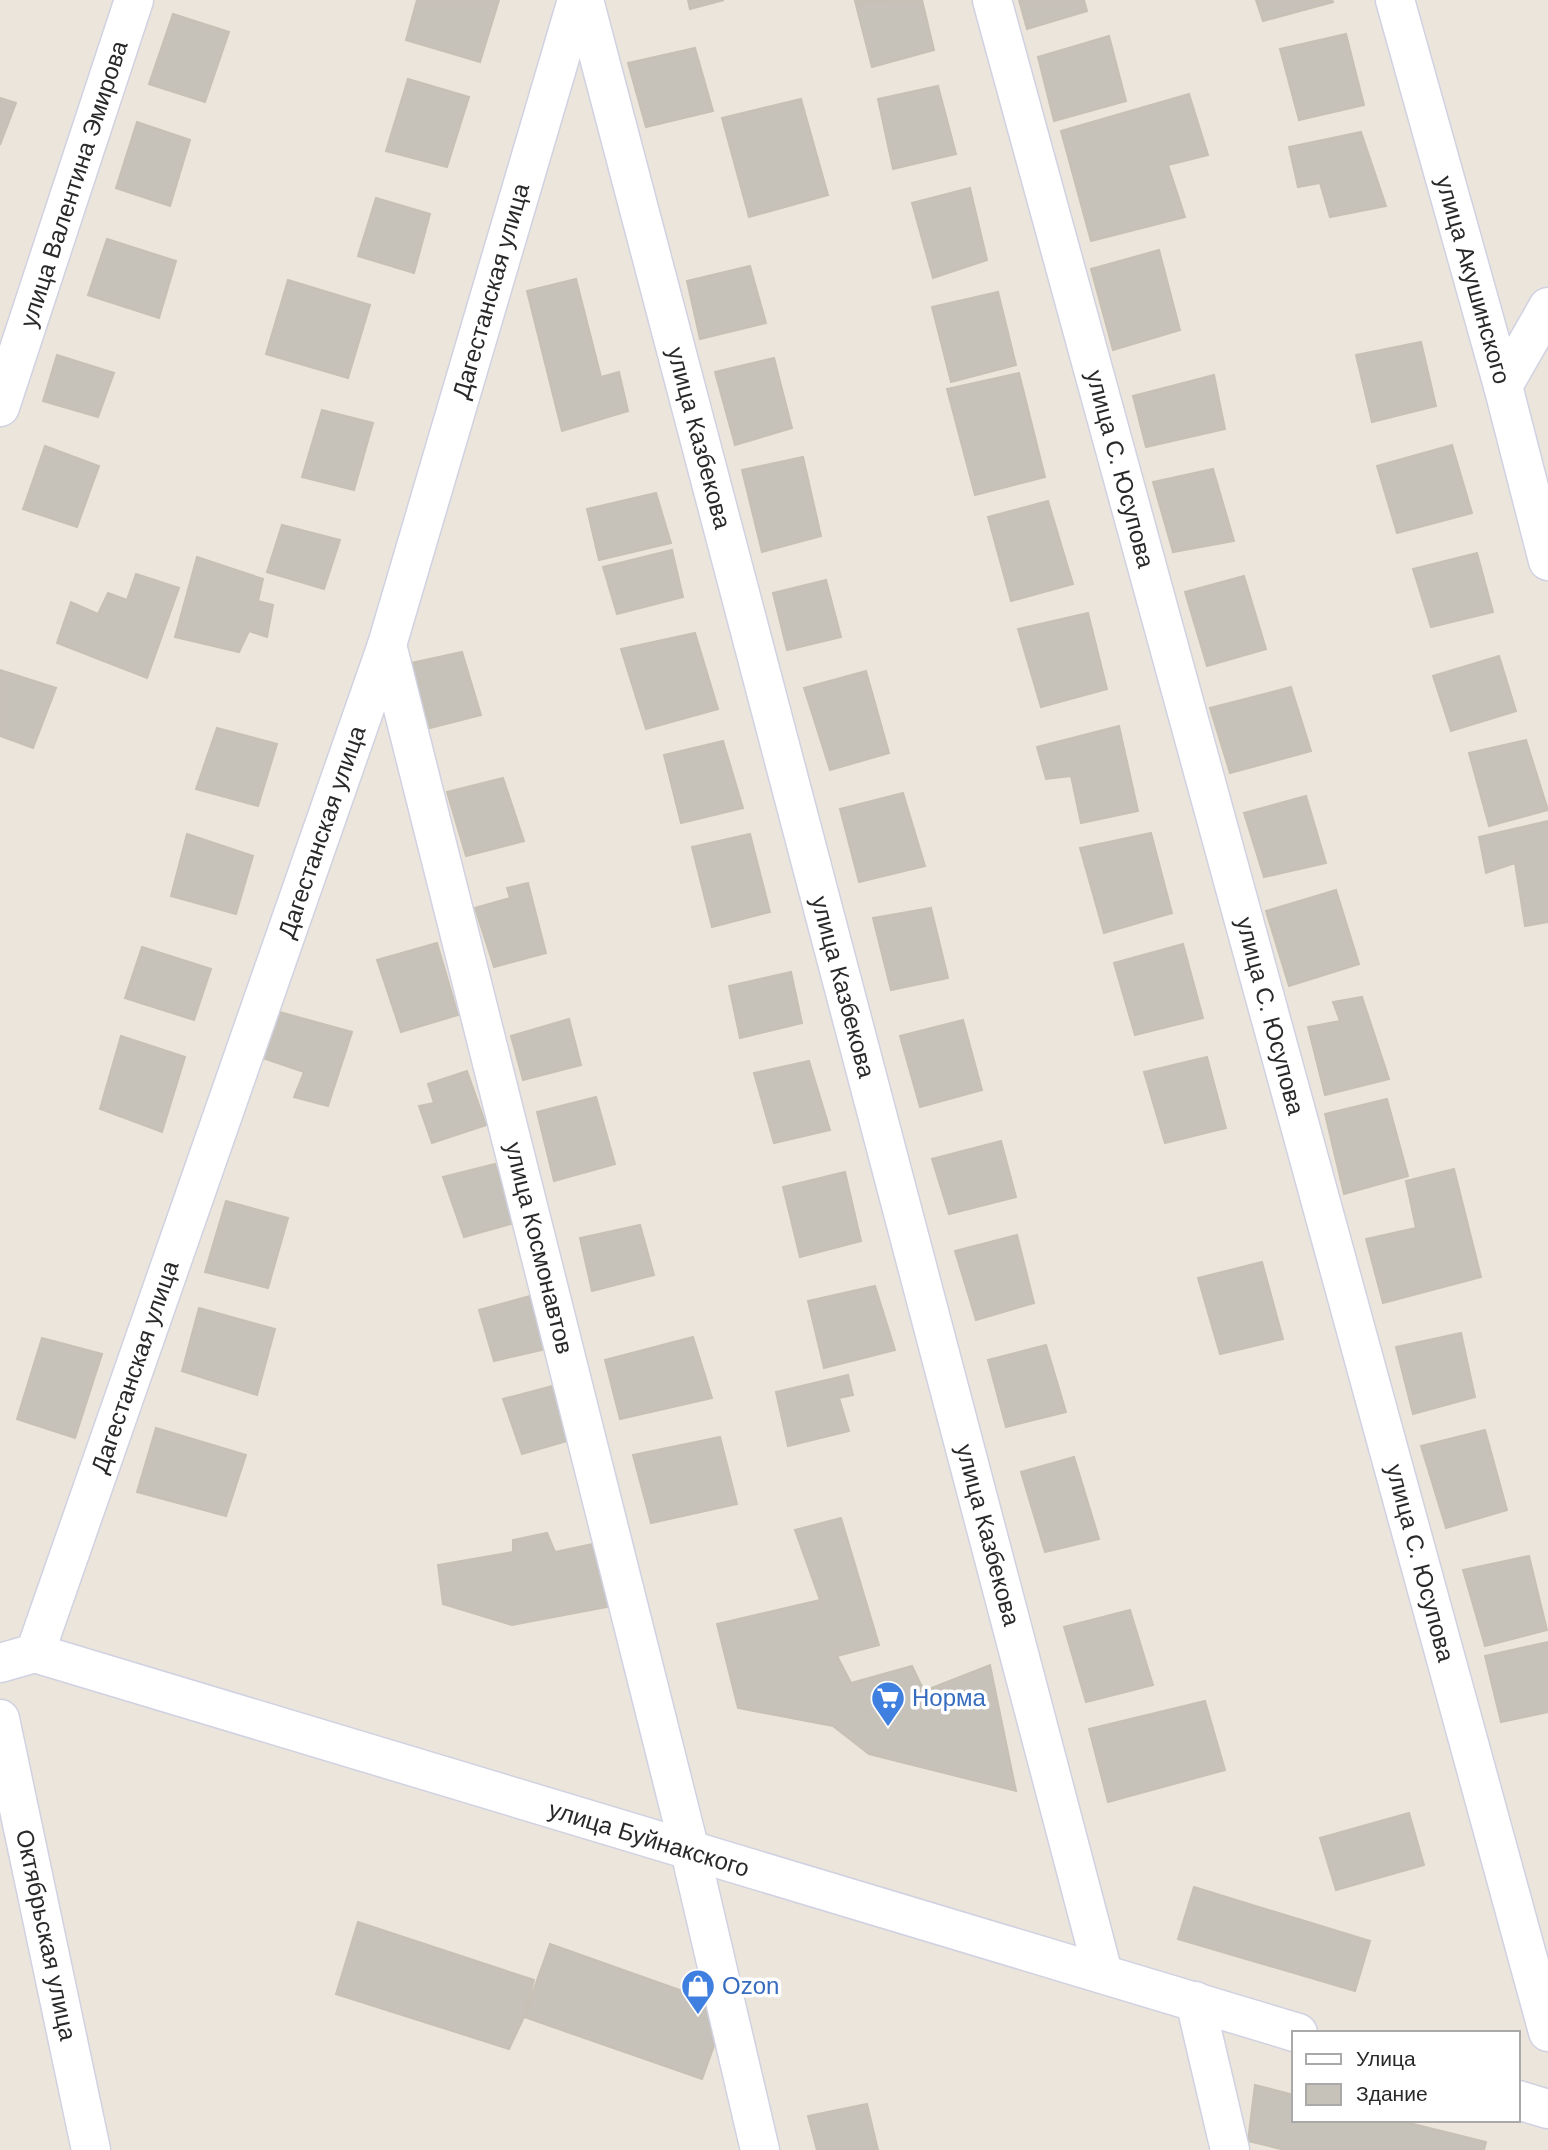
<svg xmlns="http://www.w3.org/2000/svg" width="1548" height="2150" viewBox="0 0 1548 2150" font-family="Helvetica,sans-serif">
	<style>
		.building { fill: #c6c2ba; stroke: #c6c1b4; stroke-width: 2 }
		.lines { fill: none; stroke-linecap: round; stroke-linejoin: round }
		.minor-casing { stroke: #d0d2e2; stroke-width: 41 }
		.minor { stroke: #fff; stroke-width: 38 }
		.labels { text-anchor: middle; stroke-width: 7; stroke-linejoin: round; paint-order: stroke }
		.street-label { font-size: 24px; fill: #292929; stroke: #fff }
		.shop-label { font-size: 24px; fill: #366cbe; stroke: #fff; text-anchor: start }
	</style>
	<rect width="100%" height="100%" fill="#ebe5db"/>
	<g class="building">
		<path d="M417,0H499L480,62L406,40Z"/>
		<path d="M688,0H724L690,9Z"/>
		<path d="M922,0L934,50L872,67L855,1Z"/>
		<path d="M1019,0H1084L1087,11L1027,29Z"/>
		<path d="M1256,0H1332L1333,2L1263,21Z"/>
		<path d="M173,14L229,32L205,102L149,84Z"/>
		<path d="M1346,34L1364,105L1299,120L1280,49Z"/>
		<path d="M1109,36L1126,101L1054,121L1038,57Z"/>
		<path d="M695,48L713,111L646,127L628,63Z"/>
		<path d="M408,79L469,97L447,167L386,151Z"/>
		<path d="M938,86L956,154L893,169L878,99Z"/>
		<path d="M1189,94L1208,155L1168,165L1185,217L1091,241L1061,131Z"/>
		<path d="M0,98L16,103L0,145Z"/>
		<path d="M801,99L828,195L749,217L722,118Z"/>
		<path d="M137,122L190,140L170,206L116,188Z"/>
		<path d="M1361,132L1386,206L1330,217L1320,183L1298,187L1289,147Z"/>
		<path d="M970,188L987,260L933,278L912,203Z"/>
		<path d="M376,198L430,214L414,273L358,256Z"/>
		<path d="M107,239L176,261L159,318L88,295Z"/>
		<path d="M1159,250L1180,330L1113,350L1091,269Z"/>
		<path d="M750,266L766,323L700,339L687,281Z"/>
		<path d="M576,279L601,377L619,372L628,411L562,431L527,291Z"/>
		<path d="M288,280L370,305L348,378L266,354Z"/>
		<path d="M998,292L1016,365L951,382L932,307Z"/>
		<path d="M1421,342L1436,406L1372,422L1356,355Z"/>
		<path d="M57,355L114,373L98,417L43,401Z"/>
		<path d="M774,358L792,428L735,445L715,372Z"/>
		<path d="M1019,373L1045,477L975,495L947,389Z"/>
		<path d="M1214,375L1225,429L1146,447L1133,396Z"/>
		<path d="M322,410L373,423L354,490L302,477Z"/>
		<path d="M1452,445L1472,513L1397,533L1377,466Z"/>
		<path d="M45,446L99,466L77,527L23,509Z"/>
		<path d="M803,457L821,536L762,552L742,470Z"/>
		<path d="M1213,469L1234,541L1173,552L1153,482Z"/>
		<path d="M656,493L671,543L599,560L587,509Z"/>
		<path d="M1048,501L1073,584L1011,601L988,517Z"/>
		<path d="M282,525L340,540L324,589L267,572Z"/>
		<path d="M672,550L683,597L617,614L603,567Z"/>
		<path d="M1477,553L1493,612L1431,627L1413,569Z"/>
		<path d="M197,557L263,579L258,601L273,605L267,637L249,631L239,652L175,637Z"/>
		<path d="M136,574L179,588L147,678L57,643L71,602L98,614L108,593L127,600Z"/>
		<path d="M1244,576L1266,649L1207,666L1185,592Z"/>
		<path d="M826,580L841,637L787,650L773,593Z"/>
		<path d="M1088,613L1107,689L1041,707L1018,629Z"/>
		<path d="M695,633L718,709L646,729L621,649Z"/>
		<path d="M462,652L481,715L430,728L411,663Z"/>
		<path d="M1499,656L1516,711L1451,731L1433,676Z"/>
		<path d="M0,670L56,688L33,748L0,736Z"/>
		<path d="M866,671L889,753L830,770L804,688Z"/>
		<path d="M1291,687L1311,751L1230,773L1210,708Z"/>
		<path d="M1119,726L1138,811L1081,823L1071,776L1046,779L1037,747Z"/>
		<path d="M217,728L277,744L258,806L196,789Z"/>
		<path d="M1526,740L1548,810L1489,826L1469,753Z"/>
		<path d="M723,741L743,808L681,823L664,755Z"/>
		<path d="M503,778L524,841L466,856L447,792Z"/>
		<path d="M903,793L925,866L859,882L840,809Z"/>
		<path d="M1306,796L1326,863L1264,877L1244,813Z"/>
		<path d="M1548,821V922L1525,926L1515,863L1486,873L1479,837Z"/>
		<path d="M1151,833L1172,913L1104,933L1080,848Z"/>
		<path d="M187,834L253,856L236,914L171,896Z"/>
		<path d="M750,834L770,912L712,927L692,847Z"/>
		<path d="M528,883L546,953L494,967L475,908L510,898L507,888Z"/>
		<path d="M1336,890L1359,964L1289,986L1266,911Z"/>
		<path d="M931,908L948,978L891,990L873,918Z"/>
		<path d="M437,943L458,1015L401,1032L377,960Z"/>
		<path d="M1183,944L1203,1018L1135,1035L1114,963Z"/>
		<path d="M142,947L211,969L194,1020L125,998Z"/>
		<path d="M791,972L802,1023L740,1038L729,986Z"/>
		<path d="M1362,997L1389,1079L1325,1095L1308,1027L1340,1021L1333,1002Z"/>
		<path d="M276,1011L352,1032L328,1106L294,1097L304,1072L263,1058Z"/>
		<path d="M569,1019L581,1065L523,1080L511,1036Z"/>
		<path d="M963,1020L982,1090L920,1107L900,1036Z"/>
		<path d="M121,1036L185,1057L162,1132L100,1109Z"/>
		<path d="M1207,1057L1226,1128L1165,1143L1144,1072Z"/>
		<path d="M809,1061L830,1130L774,1143L754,1073Z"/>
		<path d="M467,1071L486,1125L432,1143L419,1106L434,1103L428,1084Z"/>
		<path d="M596,1097L615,1164L554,1181L537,1112Z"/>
		<path d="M1387,1099L1408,1176L1344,1194L1325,1114Z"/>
		<path d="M1001,1141L1016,1197L949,1214L932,1159Z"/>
		<path d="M495,1164L514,1223L464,1237L443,1177Z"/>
		<path d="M1454,1169L1481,1277L1383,1303L1366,1239L1416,1228L1406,1181Z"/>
		<path d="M845,1172L861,1241L800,1257L783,1187Z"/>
		<path d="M226,1201L288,1218L268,1288L205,1272Z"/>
		<path d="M640,1225L654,1275L592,1291L580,1238Z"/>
		<path d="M1017,1235L1034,1303L976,1320L955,1251Z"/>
		<path d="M1262,1262L1283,1339L1220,1354L1198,1278Z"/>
		<path d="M875,1286L895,1350L824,1368L808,1301Z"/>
		<path d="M530,1296L546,1349L494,1361L479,1310Z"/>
		<path d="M199,1308L275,1329L257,1395L182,1371Z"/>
		<path d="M1461,1333L1475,1397L1413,1414L1396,1347Z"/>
		<path d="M693,1337L712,1398L620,1419L605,1360Z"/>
		<path d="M42,1338L102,1354L75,1438L17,1419Z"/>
		<path d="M1046,1345L1066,1412L1006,1427L988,1360Z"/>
		<path d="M848,1375L853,1395L839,1398L849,1431L788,1446L776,1392Z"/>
		<path d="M560,1384L577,1438L522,1454L503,1399Z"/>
		<path d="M156,1428L246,1455L226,1516L137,1492Z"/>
		<path d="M1485,1430L1507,1510L1446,1528L1421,1446Z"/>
		<path d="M720,1437L737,1504L651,1523L633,1455Z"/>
		<path d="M1074,1457L1099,1539L1045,1552L1021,1472Z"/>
		<path d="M841,1518L879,1645L837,1656L851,1683L912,1666L924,1691L990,1665L1016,1791L869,1754L833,1726L738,1708L717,1624L820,1600L795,1530Z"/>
		<path d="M547,1533L555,1552L593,1544L612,1606L512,1625L443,1604L438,1565L513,1552V1540Z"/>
		<path d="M1529,1556L1547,1630L1485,1646L1463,1570Z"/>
		<path d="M1130,1610L1153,1685L1086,1702L1064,1627Z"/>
		<path d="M1548,1642V1712L1501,1722L1485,1656Z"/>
		<path d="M1205,1701L1225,1770L1108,1802L1089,1729Z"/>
		<path d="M1409,1813L1424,1865L1336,1890L1320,1838Z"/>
		<path d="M1194,1887L1370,1941L1355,1991L1178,1939Z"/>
		<path d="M358,1922L534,1980L524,2017L509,2049L336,1994Z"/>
		<path d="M550,1944L728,2007L702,2079L524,2017Z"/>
		<path d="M1255,2085L1294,2095V2120H1397L1486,2142L1484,2150H1285L1248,2141Z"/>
		<path d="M867,2104L878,2150H817L808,2116Z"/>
	</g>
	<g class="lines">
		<g class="minor-casing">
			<g id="minor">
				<path d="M584,0L1103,1973"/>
				<path d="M992,0L1548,2032"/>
				<path d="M1395,0L1503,386L1548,561"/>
				<path d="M1503,386L1548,307"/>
				<path d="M0,407L134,0"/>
				<path d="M387,645L690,1851L760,2150"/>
				<path d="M35,1653L387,645L577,0"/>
				<path d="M0,1663L35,1653L1298,2033"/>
				<path d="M0,1719L91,2150"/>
				<path d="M1195,2001L1230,2150"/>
				<path d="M1518,2100L1548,2109"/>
			</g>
		</g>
		<use href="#minor" class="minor"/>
	</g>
	<defs>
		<g id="supermarket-pin" transform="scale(1.75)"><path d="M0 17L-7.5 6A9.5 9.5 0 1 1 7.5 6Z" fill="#3f7fe0" stroke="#fff"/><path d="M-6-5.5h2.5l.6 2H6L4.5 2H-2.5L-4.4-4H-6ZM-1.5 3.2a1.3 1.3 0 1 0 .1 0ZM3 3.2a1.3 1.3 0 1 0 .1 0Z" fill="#fff"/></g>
		<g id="shop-pin" transform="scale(1.75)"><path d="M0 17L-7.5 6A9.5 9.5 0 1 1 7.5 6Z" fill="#3f7fe0" stroke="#fff"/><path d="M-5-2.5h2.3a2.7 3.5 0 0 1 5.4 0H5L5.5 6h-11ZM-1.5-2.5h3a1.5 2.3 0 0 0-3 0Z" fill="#fff"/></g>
	</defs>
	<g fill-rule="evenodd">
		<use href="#supermarket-pin" x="888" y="1698"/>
		<use href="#shop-pin" x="698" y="1986"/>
	</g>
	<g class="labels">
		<g class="street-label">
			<text transform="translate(74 184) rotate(-72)" y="8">улица Валентина Эмирова</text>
			<text transform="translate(1473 280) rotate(74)" y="8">улица Акушинского</text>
			<text transform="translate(491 291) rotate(-74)" y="8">Дагестанская улица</text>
			<text transform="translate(699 438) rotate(75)" y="8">улица Казбекова</text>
			<text transform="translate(1120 469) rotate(75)" y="8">улица С. Юсупова</text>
			<text transform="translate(322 832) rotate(-71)" y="8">Дагестанская улица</text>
			<text transform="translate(843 987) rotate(75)" y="8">улица Казбекова</text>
			<text transform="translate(1270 1016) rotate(75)" y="8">улица С. Юсупова</text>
			<text transform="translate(539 1248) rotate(76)" y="8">улица Космонавтов</text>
			<text transform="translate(135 1367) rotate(-71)" y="8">Дагестанская улица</text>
			<text transform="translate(988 1535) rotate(75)" y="8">улица Казбекова</text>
			<text transform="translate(1420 1563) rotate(75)" y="8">улица С. Юсупова</text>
			<text transform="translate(649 1839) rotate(17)" y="8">улица Буйнакского</text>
			<text transform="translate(46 1935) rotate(78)" y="8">Октябрьская улица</text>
		</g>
		<g class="shop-label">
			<text x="912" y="1706">Норма</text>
			<text x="722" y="1994">Ozon</text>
		</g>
	</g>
	<rect x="1292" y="2031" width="228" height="91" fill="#ffffff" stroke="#a9a9a9" stroke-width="2"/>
	<rect x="1306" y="2054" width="35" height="10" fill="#ffffff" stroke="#a9a9a9" stroke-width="2"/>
	<text x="1356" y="2066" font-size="21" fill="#292929">Улица</text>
	<rect x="1306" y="2084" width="35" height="21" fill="#c6c2ba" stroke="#a9a9a9" stroke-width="2"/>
	<text x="1356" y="2101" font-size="21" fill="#292929">Здание</text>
</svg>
